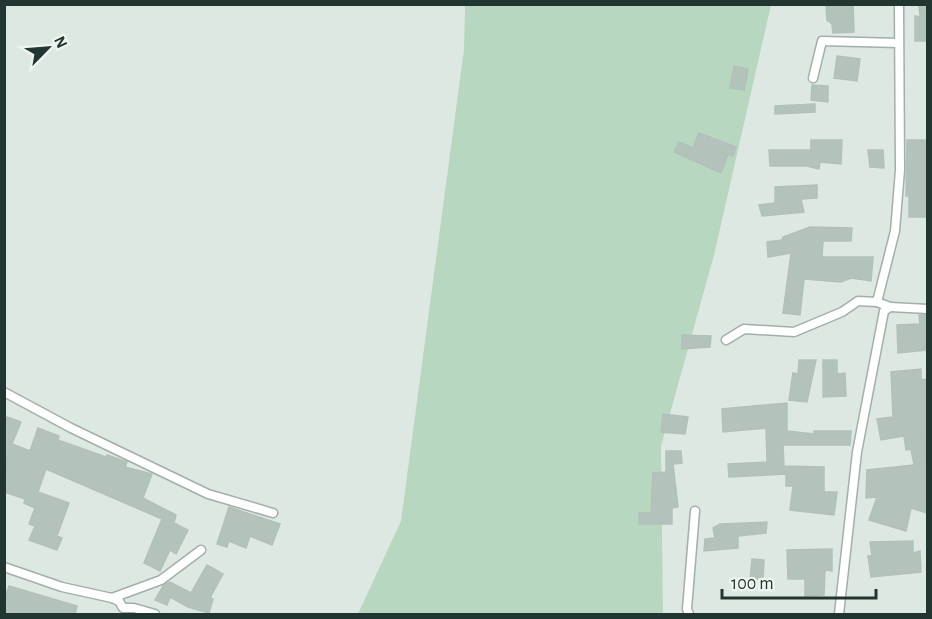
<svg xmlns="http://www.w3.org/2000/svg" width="932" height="619" viewBox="0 0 932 619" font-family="'Alegreya Sans',sans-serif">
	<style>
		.green { fill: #b8d7c0 }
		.building { fill: #b4c2bc; stroke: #b1c1ba; stroke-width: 1.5 }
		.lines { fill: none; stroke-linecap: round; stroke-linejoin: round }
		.street-casing { stroke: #a2afaa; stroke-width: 11 }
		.street { stroke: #fff; stroke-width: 8 }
	</style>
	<rect width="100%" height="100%" fill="#dee8e3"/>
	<path class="green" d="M465,5H771L714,255L661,446L663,614H358L401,521L464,49Z"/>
	<g class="building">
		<path d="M826,4H853L854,32L833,33L832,24L827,20Z"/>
		<path d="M919,4H927V41H915V16L920,17Z"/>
		<path d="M837,56L860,59L857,81L834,78Z"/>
		<path d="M734,66L748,69L744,90L730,88Z"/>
		<path d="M812,85L828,86V102L811,100Z"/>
		<path d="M815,104V112L775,114V106Z"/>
		<path d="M699,133L736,147L733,156L728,154L721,173L674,152L679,142L693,148Z"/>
		<path d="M811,140H842L841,164L820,162L819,169L807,166H770L769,150H811Z"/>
		<path d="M907,140H927V217H909V196H906Z"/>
		<path d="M868,150H883L884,168L870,167Z"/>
		<path d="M817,185V198L801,199L804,212L762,216L759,205L775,203V187Z"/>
		<path d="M810,227L852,228L851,241H823L822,257H873L871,281L851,278L841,282L804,279L800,315L783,313L791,253L768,257L767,242L782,240L783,237Z"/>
		<path d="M919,315H927V350L898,353L897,325L920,324Z"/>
		<path d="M682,335L711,336L710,347L682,349Z"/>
		<path d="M799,360H816L807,402L789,400L793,373L798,374Z"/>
		<path d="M823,360H837V374L845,373L846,396L823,397Z"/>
		<path d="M921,369V380L927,379V435H925L927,513L911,508L906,531L869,520L877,497L866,498L867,470L914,465L911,449L906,450L904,436L881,440L877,419L893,417L891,372Z"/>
		<path d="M787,403V431L814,434V431H851L850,445H783L784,466L824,467V492H837L834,515L790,510L793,486H786V474L729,477L728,464L767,462L766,428L723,432L722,409Z"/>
		<path d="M663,414L688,417L685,434L661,432Z"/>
		<path d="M7,417L21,422L12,444L30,451L38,428L59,436L58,440L106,457L107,455L127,462L125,467L152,474L143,498L176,515L174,523L188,530L176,554L170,550L160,571L144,563L162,519L46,469L38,492L69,503L57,536L62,538L57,550L29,540L35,526L29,524L35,508L24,503L25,499L4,492L7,458L4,462V423Z"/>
		<path d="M666,451H681L682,463L673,464L678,507L672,508V524H639V513H651L653,473L666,472Z"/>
		<path d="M229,507L280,524L272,545L250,536L246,548L229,541L227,547L217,544Z"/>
		<path d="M767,522L766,533L738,536V548L704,551L705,539L715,538L713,528L720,524Z"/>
		<path d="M913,541V553L920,551L921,572L871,577L868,556H872L870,542Z"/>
		<path d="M832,549V571L825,570L824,595L805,596V579H788L787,550Z"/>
		<path d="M752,559L764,560L763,579H750Z"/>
		<path d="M207,565L223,574L210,598L213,599L209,613L188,607L170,597L167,605L155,600L163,586L170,582L191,593Z"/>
		<path d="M9,586L77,606L75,615H4V600Z"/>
	</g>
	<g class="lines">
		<g class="street-casing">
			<g id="street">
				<path d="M813,78L822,41L898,43"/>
				<path d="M890,307L928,309"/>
				<path d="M726,340L744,329L794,332L842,312L858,301L877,302"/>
				<path d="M4,392L71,428L208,494L273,513"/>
				<path d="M4,567L62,587L112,598L119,601L123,608H134L155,614"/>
				<path d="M112,598L161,580L201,550"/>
				<path d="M689,614L687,609L695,511"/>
				<path d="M839,614L857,452L884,311L890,307L877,302L895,231L900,170L899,4"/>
			</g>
		</g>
		<use href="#street" class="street"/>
	</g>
	<rect width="932" height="619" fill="none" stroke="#213630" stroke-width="12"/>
	<g transform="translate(48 48) rotate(65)" stroke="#eef5f1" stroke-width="4.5" paint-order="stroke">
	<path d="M0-4.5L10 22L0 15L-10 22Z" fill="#213630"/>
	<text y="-9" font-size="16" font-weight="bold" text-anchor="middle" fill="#213630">N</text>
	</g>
	<path d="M722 589v9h154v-9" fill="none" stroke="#213630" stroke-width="3"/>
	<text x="731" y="589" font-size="18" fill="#213630" stroke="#eef5f1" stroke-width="4.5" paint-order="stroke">100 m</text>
</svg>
